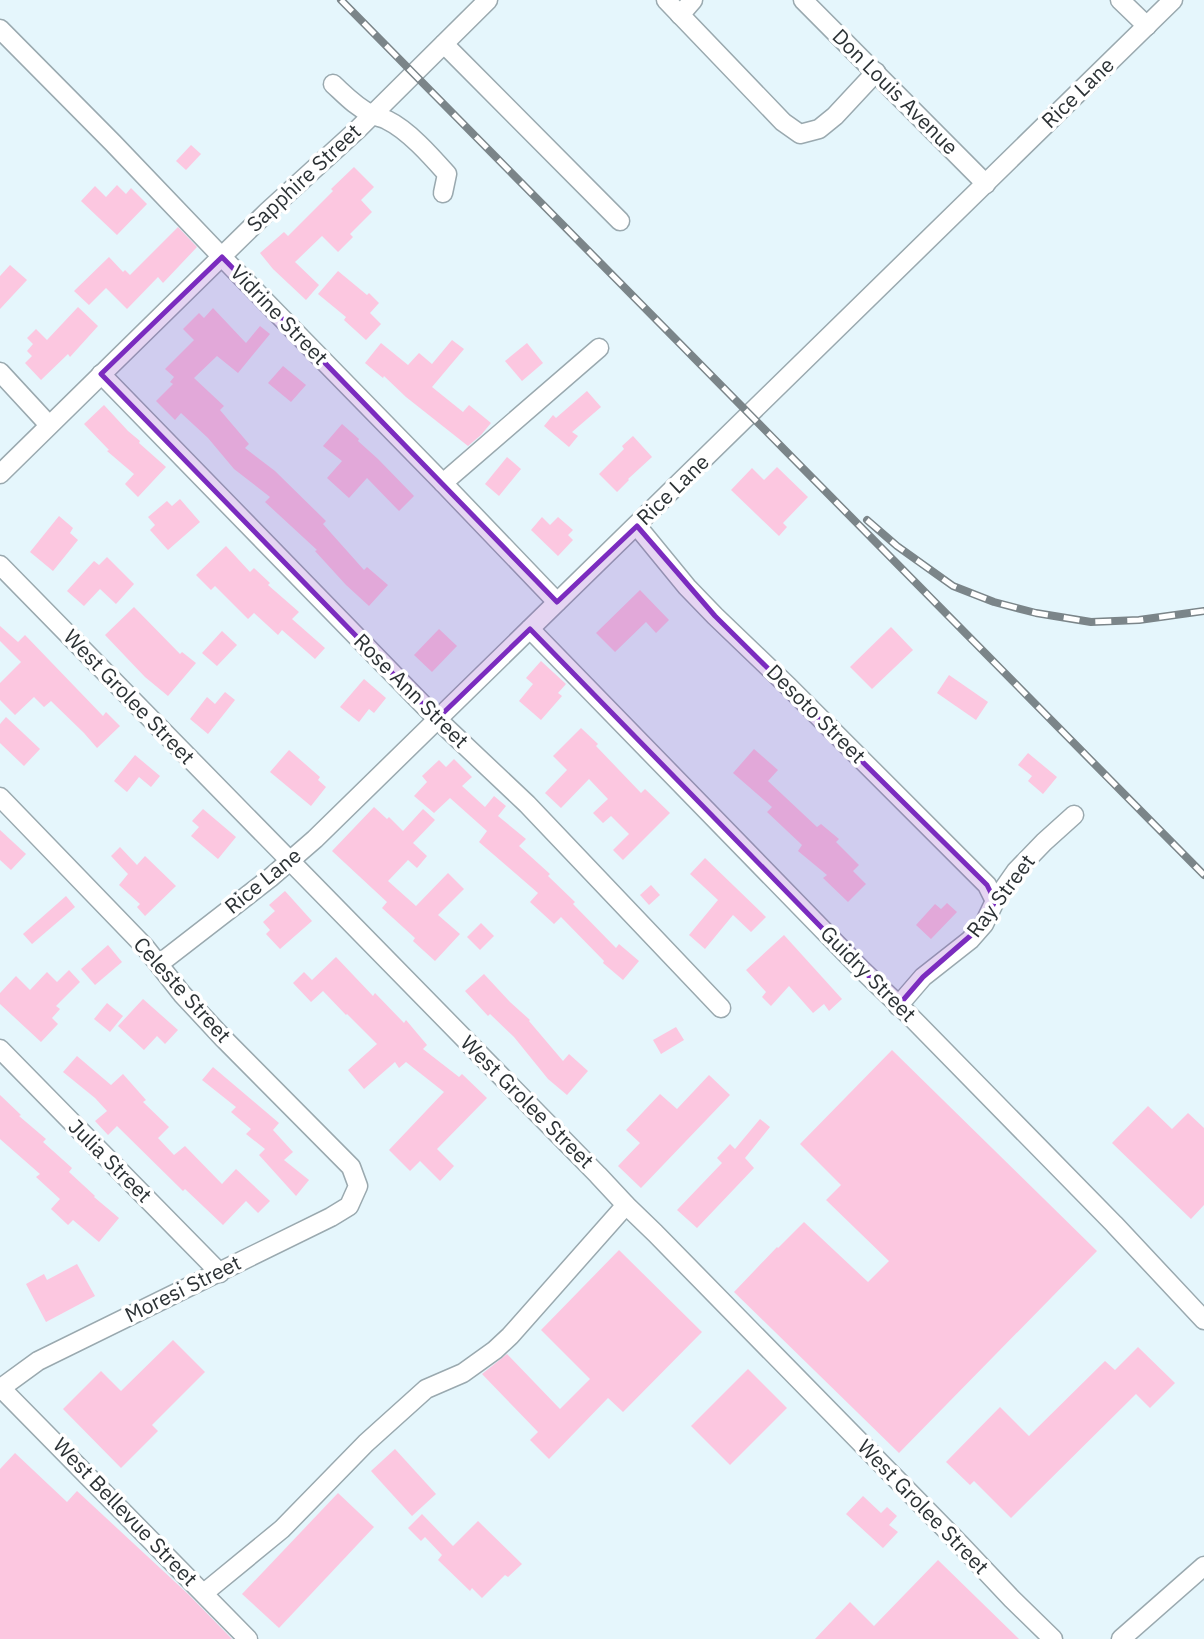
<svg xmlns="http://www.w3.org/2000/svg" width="1204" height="1639" viewBox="0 0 1204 1639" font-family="'IBM Plex Sans',sans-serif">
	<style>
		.building { fill: #fcc7e0 }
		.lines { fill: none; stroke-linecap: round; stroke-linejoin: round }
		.minor-casing { stroke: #9aa9af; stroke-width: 21 }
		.minor { stroke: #fff; stroke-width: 18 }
		.rail-casing { stroke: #7b8589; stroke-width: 8 }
		.rail { stroke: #fff; stroke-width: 5; stroke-dasharray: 16; stroke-linecap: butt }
		.marked { fill: #7b2cbf; fill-opacity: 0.2; stroke: #7b2cbf; stroke-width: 5; stroke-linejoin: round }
		.labels { text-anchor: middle; stroke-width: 7; stroke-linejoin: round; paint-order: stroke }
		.street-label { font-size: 21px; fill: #2c3235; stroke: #fff }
	</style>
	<rect width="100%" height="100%" fill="#e5f6fc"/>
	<g class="building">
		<path d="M191,145L201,154L186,170L176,161Z"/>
		<path d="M354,167L374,187L361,200L372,212L350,234L353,237L338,252L322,236L295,262L319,285L306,300L273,269L260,253L284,232L288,236L333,191L331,189Z"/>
		<path d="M117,185L126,194L131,188L147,204L117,235L81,201L95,186L106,197Z"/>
		<path d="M178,227L197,247L163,283L158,277L127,309L106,288L89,305L74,291L109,257L123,272L125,270L130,275Z"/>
		<path d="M10,265L27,280L0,309V276Z"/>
		<path d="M338,271L367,295L369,293L379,303L370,313L381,324L366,340L344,320L346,317L318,294Z"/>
		<path d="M78,307L98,326L70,357L68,354L41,380L25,363L32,356L27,351L33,344L27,338L36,329L47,340Z"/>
		<path d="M213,308L246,343L260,326L270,334L238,373L217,356L194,378L224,406L220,410L249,444L245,448L275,471L326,521L323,524L364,570L367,567L388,585L369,606L346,585L315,551L317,550L265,502L270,497L234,469L208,438L181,413L175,420L156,401L173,384L170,382L174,377L165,369L194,340L183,329L199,313L204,318Z"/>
		<path d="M452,340L464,349L432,387L463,412L469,405L491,423L481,435L468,446L406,397L384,376L383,378L365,363L381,343L408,365L419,353L432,364Z"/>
		<path d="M527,343L543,363L522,381L505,361Z"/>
		<path d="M283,366L306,385L291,402L268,383Z"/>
		<path d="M587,391L601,407L572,432L578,436L569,447L544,426L553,415L556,418Z"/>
		<path d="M104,405L128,431L140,441L139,443L166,467L138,497L125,484L134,474L107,451L109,450L84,424Z"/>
		<path d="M342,424L359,439L358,441L378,459L414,496L399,511L367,478L349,498L327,478L342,461L323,446Z"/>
		<path d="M633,436L652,457L628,479L629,480L617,492L599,474L624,449L622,446Z"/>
		<path d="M507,457L521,469L499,496L485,484Z"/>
		<path d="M777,467L808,497L783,523L787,527L779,536L731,490L752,468L764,480Z"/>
		<path d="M180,499L200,522L168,550L150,530L155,525L148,517L167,501L172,506Z"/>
		<path d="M59,516L73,528L70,533L78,540L53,571L30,552Z"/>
		<path d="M542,517L550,525L558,517L573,530L568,535L573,540L558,556L531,530Z"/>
		<path d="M226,546L250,572L254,568L270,583L268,585L299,612L292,619L325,648L315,659L282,630L278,635L254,613L248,619L215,586L211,590L196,575Z"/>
		<path d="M107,557L134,584L116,604L100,589L84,606L67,591L94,561L99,565Z"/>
		<path d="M640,590L669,620L656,633L646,622L615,652L596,633Z"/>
		<path d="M134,607L180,654L182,652L196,663L168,696L145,677L105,635Z"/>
		<path d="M0,626L18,642L25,635L103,716L106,712L120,726L97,748L84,733L51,701L44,707L34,697L15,715L0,700V683L21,662L0,641Z"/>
		<path d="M891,627L913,650L872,689L850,667Z"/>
		<path d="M439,629L457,646L432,672L414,655Z"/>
		<path d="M222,631L237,645L217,666L202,653Z"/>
		<path d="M541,661L566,684L558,693L562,696L541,720L519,701L533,684L526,678Z"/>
		<path d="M949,675L988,702L976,720L937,693Z"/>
		<path d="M364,679L386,698L374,713L369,709L359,722L340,707Z"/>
		<path d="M225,692L235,700L208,734L190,719L207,697L215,704Z"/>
		<path d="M6,717L40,749L24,766L0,743V724Z"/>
		<path d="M581,728L598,744L596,746L641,793L645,789L670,813L623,860L613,850L629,834L611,816L603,823L593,813L608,799L589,779L561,808L545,793L567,770L553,756Z"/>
		<path d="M754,749L778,770L768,781L817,827L821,824L839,839L836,842L859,865L853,871L866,884L848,902L823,878L827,875L798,851L802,845L767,812L772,807L733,773Z"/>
		<path d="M289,750L320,777L318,780L326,787L311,806L270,772Z"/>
		<path d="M1028,753L1057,777L1043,794L1028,781L1032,776L1018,765Z"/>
		<path d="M135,755L160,776L151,787L139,777L127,792L114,781Z"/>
		<path d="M454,759L472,777L462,786L485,807L494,796L506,806L498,816L526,839L519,846L550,874L548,876L575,902L573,904L616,948L619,944L639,961L623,980L603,963L604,961L561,917L554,924L530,902L538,893L479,842L487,831L450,798L434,813L414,796L427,782L422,776L439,760L446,767Z"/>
		<path d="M374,807L387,819L389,817L403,831L423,809L435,820L413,843L427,856L417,868L408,860L388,881L416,906L448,873L464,889L438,915L460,934L435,961L413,941L415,938L382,908L387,902L332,851Z"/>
		<path d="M203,809L236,837L218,859L191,836L199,827L192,821Z"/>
		<path d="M0,830L26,854L11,870L0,860Z"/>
		<path d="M120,847L137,865L145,856L176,886L145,916L137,907L140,904L119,885L128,874L111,856Z"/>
		<path d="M705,858L766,917L751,932L733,915L705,949L689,935L718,900L690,874Z"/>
		<path d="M651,885L660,895L649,905L640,895Z"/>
		<path d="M285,891L312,921L280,949L266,934L270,930L263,922L275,911L269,905Z"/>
		<path d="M66,896L75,907L32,944L23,934Z"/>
		<path d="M947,903L957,912L931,939L916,925L935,904L941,909Z"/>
		<path d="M481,923L494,936L480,950L467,937Z"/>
		<path d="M784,935L842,999L829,1011L824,1004L813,1013L789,986L771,1006L762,997L766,992L746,970Z"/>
		<path d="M108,945L122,962L95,985L81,969Z"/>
		<path d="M336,957L373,996L375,993L404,1023L406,1020L427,1045L423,1049L459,1077L462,1074L487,1098L437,1149L454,1166L440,1181L420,1161L410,1171L389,1150L444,1092L406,1062L399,1068L395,1062L364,1089L348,1070L377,1044L347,1014L346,1015L323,991L311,1002L293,983L304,972L312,980Z"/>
		<path d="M69,970L80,982L56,1006L60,1009L52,1018L58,1024L41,1042L0,1004V993L16,976L30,990L47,972L57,982Z"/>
		<path d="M484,974L510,1002L530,1020L529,1021L563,1061L569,1054L588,1071L567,1095L548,1079L514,1037L490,1014L488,1016L465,991Z"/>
		<path d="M143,999L178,1030L165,1044L157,1036L144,1050L118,1026Z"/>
		<path d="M107,1003L123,1016L110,1032L94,1019Z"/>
		<path d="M676,1027L684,1040L661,1054L653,1040Z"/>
		<path d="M892,1050L1097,1251L899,1453L734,1292L777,1247L778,1248L804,1222L868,1282L889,1261L826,1200L841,1185L800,1144Z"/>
		<path d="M77,1056L111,1085L123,1074L146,1100L143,1102L169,1127L158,1138L174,1155L185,1146L222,1184L236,1169L270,1201L258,1213L246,1201L223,1225L185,1189L183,1191L117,1126L108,1135L95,1121L107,1111L95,1098L63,1072Z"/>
		<path d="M213,1067L279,1123L273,1130L293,1152L284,1160L309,1180L296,1196L259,1155L265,1149L246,1134L251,1129L231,1112L236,1107L202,1080Z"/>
		<path d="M709,1075L730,1095L641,1188L618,1166L640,1143L626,1130L660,1094L677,1109Z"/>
		<path d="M0,1095L21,1115L19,1116L46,1139L43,1142L72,1168L69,1172L95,1196L94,1197L119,1218L99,1242L73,1220L68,1225L51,1209L60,1199L36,1177L40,1174L0,1139Z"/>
		<path d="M1148,1106L1172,1129L1188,1113L1204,1128V1205L1191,1219L1112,1143Z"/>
		<path d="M760,1119L770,1127L745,1158L754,1168L697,1228L677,1210L722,1163L717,1158L730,1144L735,1149Z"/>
		<path d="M619,1250L702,1332L623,1412L608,1398L549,1459L530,1440L538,1432L482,1374L507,1354L560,1409L590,1379L541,1330Z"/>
		<path d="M77,1264L95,1296L46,1322L26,1284L44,1274L47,1280Z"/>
		<path d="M173,1340L205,1372L152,1425L158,1431L121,1468L63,1409L101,1371L121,1391Z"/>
		<path d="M1138,1347L1175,1383L1150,1408L1136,1394L1011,1518L974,1481L970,1485L946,1462L1000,1407L1029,1436L1105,1361L1115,1370Z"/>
		<path d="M748,1369L787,1408L730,1465L691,1426Z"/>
		<path d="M395,1449L436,1494L412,1516L371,1471Z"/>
		<path d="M15,1453L67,1502L77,1491L188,1594L232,1639H0V1469Z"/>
		<path d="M338,1493L374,1527L279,1628L242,1594Z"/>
		<path d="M863,1496L881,1513L887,1507L897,1516L889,1525L898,1532L883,1548L846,1514Z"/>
		<path d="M422,1514L453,1546L478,1521L522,1564L508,1577L505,1575L482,1598L472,1588L470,1591L438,1560L442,1555L425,1537L421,1541L408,1528Z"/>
		<path d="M938,1560L1019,1639H815L850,1602L874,1626Z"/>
	</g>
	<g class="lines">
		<g class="minor-casing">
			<g id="minor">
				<path d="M666,0L783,122L800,134L819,129L835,116L876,72"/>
				<path d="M803,0L986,184"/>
				<path d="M1120,0L1147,26"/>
				<path d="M680,15L693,0"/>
				<path d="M0,29L113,143L222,257L443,483L557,602"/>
				<path d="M444,44L620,221"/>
				<path d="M333,84C345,95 356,107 371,114C376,117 382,117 387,120C408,130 431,156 447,174L443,193"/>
				<path d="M0,372L49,425"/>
				<path d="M101,374L437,719L527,804L721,1008"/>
				<path d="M0,474L267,212L357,130L488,0"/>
				<path d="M443,483L599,348"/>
				<path d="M637,526L687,587L715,616L788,686L987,885L995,901"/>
				<path d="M0,565L598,1175L626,1205L655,1233L961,1545L1012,1599L1053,1639"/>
				<path d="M530,629L861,969L908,1014L1114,1224L1204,1320"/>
				<path d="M0,797L145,947L182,994L223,1038L351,1167L358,1186L349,1206L331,1217L38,1361L1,1388"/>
				<path d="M159,964L270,878L315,839L1173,0"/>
				<path d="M898,1006L923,977L970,940L984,924L995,901L1016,871L1044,842L1074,815"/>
				<path d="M0,1049L220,1273"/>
				<path d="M0,1387L248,1639"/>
				<path d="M204,1593L282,1529L366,1443L426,1389L463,1373L495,1350L510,1336L626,1205"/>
				<path d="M1121,1639L1204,1566"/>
			</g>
		</g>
		<use href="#minor" class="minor"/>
		<g class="rail-casing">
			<g id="rail">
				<path d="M341,0L1204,875"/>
				<path d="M867,520L897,546L953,586L994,602L1036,613L1091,622L1139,620L1204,611"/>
			</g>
		</g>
		<use href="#rail" class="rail"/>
	</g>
	<path class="marked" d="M222,257L557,602L637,526L715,616L987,885L995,901L984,924L923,977L898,1006L530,629L437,719L101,374Z"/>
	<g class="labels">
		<g class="street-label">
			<text transform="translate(895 92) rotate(45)" y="7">Don Louis Avenue</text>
			<text transform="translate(1078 93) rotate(-44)" y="7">Rice Lane</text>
			<text transform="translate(304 178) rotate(-43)" y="7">Sapphire Street</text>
			<text transform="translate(279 315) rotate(46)" y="7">Vidrine Street</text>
			<text transform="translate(673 490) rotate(-44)" y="7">Rice Lane</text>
			<text transform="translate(411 691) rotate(45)" y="7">Rose Ann Street</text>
			<text transform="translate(129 697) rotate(46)" y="7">West Grolee Street</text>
			<text transform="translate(816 714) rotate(45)" y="7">Desoto Street</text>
			<text transform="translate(263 881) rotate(-39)" y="7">Rice Lane</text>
			<text transform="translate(1001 896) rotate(-53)" y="7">Ray Street</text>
			<text transform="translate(868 974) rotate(45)" y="7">Guidry Street</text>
			<text transform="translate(182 990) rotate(48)" y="7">Celeste Street</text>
			<text transform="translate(527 1102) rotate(45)" y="7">West Grolee Street</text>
			<text transform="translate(110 1161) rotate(45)" y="7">Julia Street</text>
			<text transform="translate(183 1289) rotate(-26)" y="7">Moresi Street</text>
			<text transform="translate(923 1507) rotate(46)" y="7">West Grolee Street</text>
			<text transform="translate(125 1512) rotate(46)" y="7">West Bellevue Street</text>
		</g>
	</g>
</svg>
